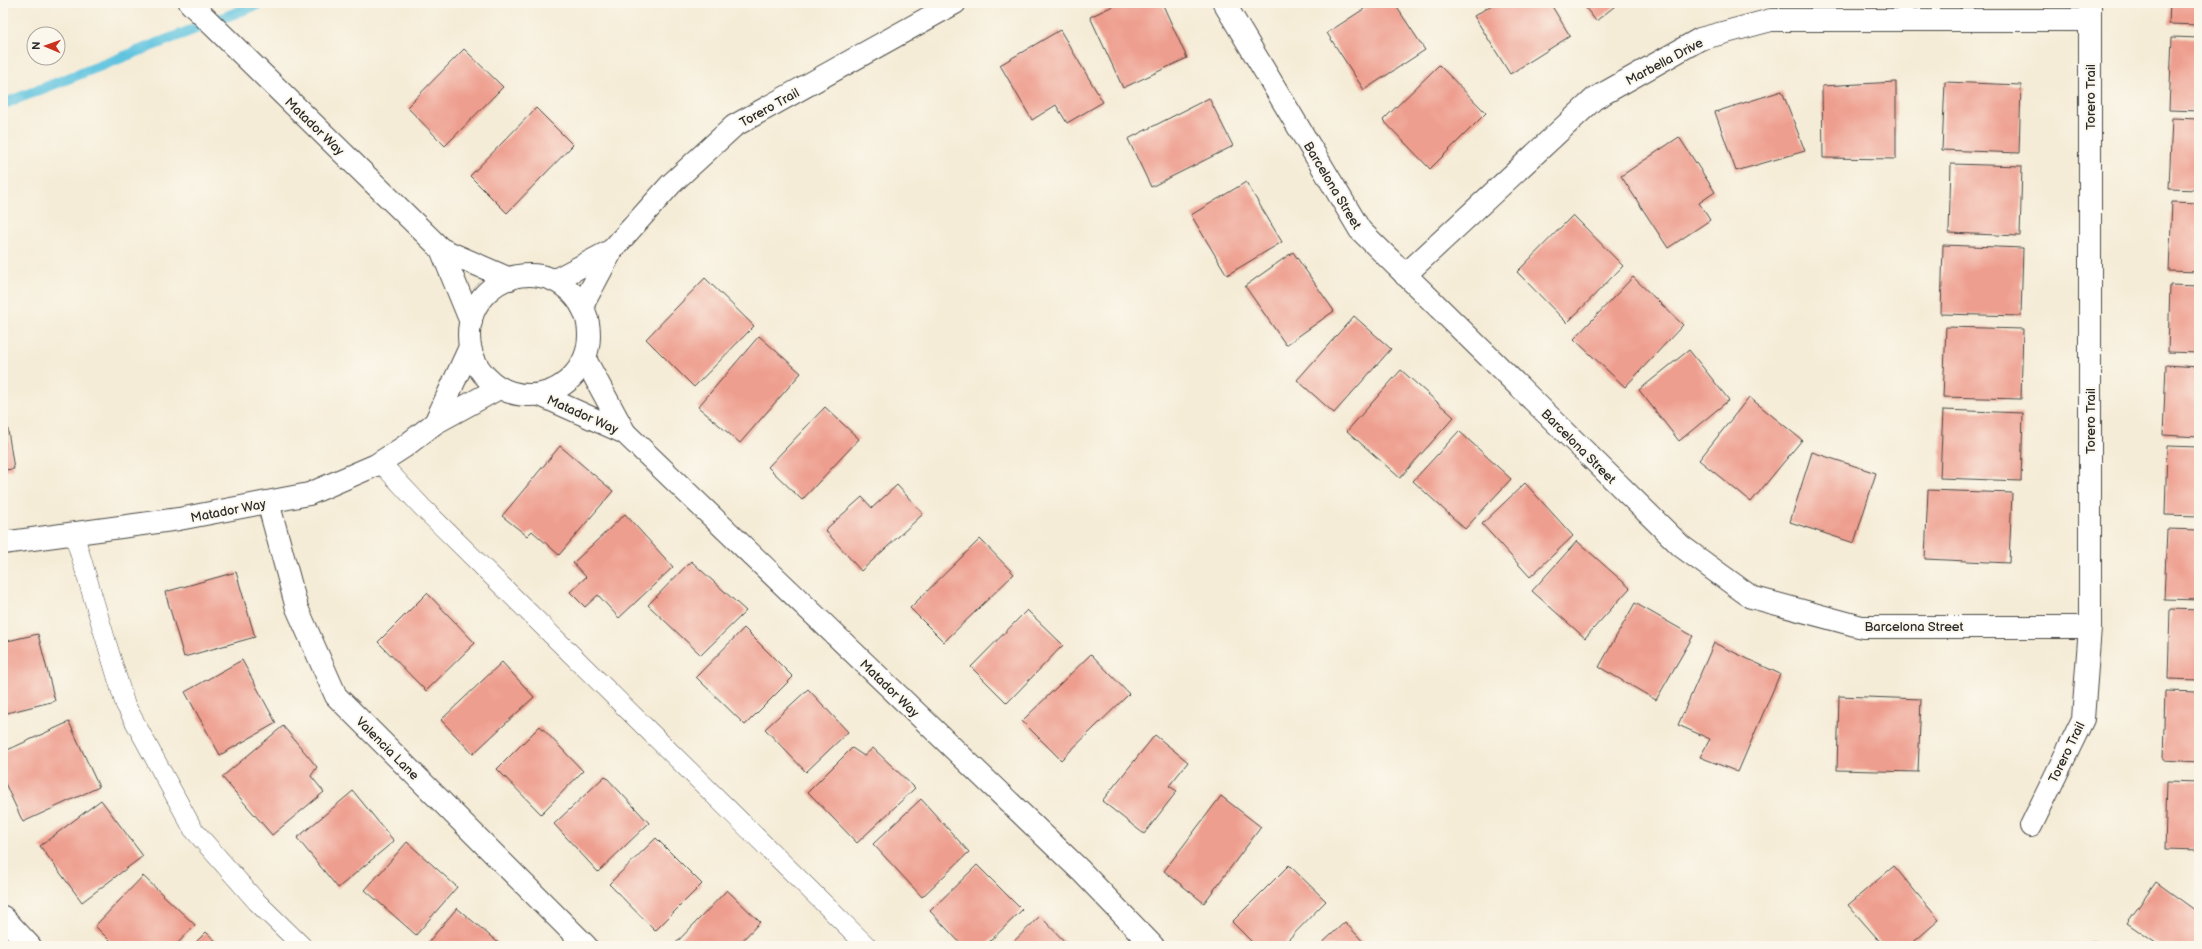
<svg xmlns="http://www.w3.org/2000/svg" width="2202" height="949" viewBox="0 0 2202 949" font-family="'Balsamiq Sans',sans-serif">
	<style>
		.lines { fill: none; stroke-linecap: round; stroke-linejoin: round }
		.stream { stroke: #61c4df; stroke-width: 11 }
		.building { fill: #ee9e8e }
		.lane-casing { stroke: #494845; stroke-width: 20 }
		.street-casing { stroke: #494845; stroke-width: 24 }
		.lane { stroke: #fff; stroke-width: 19 }
		.street { stroke: #fff; stroke-width: 22 }
		.labels { text-anchor: middle; stroke-width: 4; stroke-linejoin: round; paint-order: stroke }
		.street-label { font-size: 13px; fill: #2b2b2b; stroke: #fbf7ec }
	</style>
	<rect width="100%" height="100%" fill="#fbf7ec"/>
	<filter id="ink" filterUnits="userSpaceOnUse"><feTurbulence type="fractalNoise" baseFrequency=".025" numOctaves="2"/><feDisplacementMap in="SourceGraphic" scale="8" xChannelSelector="R" yChannelSelector="G"/><feConvolveMatrix kernelMatrix="1 2 1 2 8 2 1 2 1" color-interpolation-filters="sRGB"/></filter>
	<filter id="wash" filterUnits="userSpaceOnUse"><feTurbulence type="fractalNoise" baseFrequency=".012" numOctaves="4" result="noise"/><feDisplacementMap in="SourceGraphic" scale="16" xChannelSelector="R" yChannelSelector="G"/><feGaussianBlur stdDeviation="0.9" result="paint"/><feColorMatrix in="noise" values="0 0 0 0 0 0 0 0 0 0 0 0 0 0 0 0 0 1.4 0 .05"/><feComposite in="paint" operator="in"/></filter>
	<g filter="url(#wash)">
		<rect width="100%" height="100%" fill="#f5ecd7"/>
		<g class="lines">
			<path class="stream" d="M3,104L261,3"/>
		</g>
		<g id="blocks">
			<g class="building">
				<path d="M1119,3H1162L1187,58L1123,88L1090,17Z"/>
				<path d="M1373,3H1394L1425,50L1364,90L1327,33Z"/>
				<path d="M1495,3H1550L1570,36L1510,74L1474,16Z"/>
				<path d="M1582,3H1619L1596,21Z"/>
				<path d="M2170,3H2199V25L2169,24Z"/>
				<path d="M1060,30L1103,102L1067,123L1056,105L1032,120L1000,65Z"/>
				<path d="M2172,37L2199,38V111L2169,110Z"/>
				<path d="M464,49L503,87L445,146L407,107Z"/>
				<path d="M1439,65L1486,113L1430,169L1383,120Z"/>
				<path d="M1896,82V159L1823,158L1822,86Z"/>
				<path d="M1945,82L2021,85L2019,153L1942,150Z"/>
				<path d="M1782,91L1805,151L1736,171L1715,112Z"/>
				<path d="M1209,98L1233,146L1151,187L1128,139Z"/>
				<path d="M536,108L573,145L507,213L470,176Z"/>
				<path d="M2172,118L2199,119V190L2169,189Z"/>
				<path d="M1679,137L1715,192L1699,203L1710,220L1668,248L1621,176Z"/>
				<path d="M1951,164L2022,166L2020,236L1949,233Z"/>
				<path d="M1246,182L1282,242L1227,275L1191,215Z"/>
				<path d="M2172,202L2199,203V272L2169,271Z"/>
				<path d="M1573,215L1623,266L1567,323L1517,272Z"/>
				<path d="M1943,245L2023,248L2021,316L1941,314Z"/>
				<path d="M1293,252L1334,311L1286,345L1245,286Z"/>
				<path d="M1633,277L1683,325L1625,387L1574,339Z"/>
				<path d="M705,278L754,326L694,387L646,339Z"/>
				<path d="M2170,285L2199,286V353L2168,352Z"/>
				<path d="M1354,316L1391,349L1334,413L1297,380Z"/>
				<path d="M1946,327L2023,329L2021,399L1943,397Z"/>
				<path d="M759,336L801,373L740,443L698,407Z"/>
				<path d="M1689,350L1729,400L1679,441L1639,390Z"/>
				<path d="M2166,365L2199,367V437L2163,435Z"/>
				<path d="M1401,370L1454,417L1400,478L1347,431Z"/>
				<path d="M1749,397L1802,440L1751,502L1699,460Z"/>
				<path d="M4,405L14,469L3,470V406Z"/>
				<path d="M825,407L859,439L802,500L768,467Z"/>
				<path d="M1943,410L2023,413L2021,481L1940,478Z"/>
				<path d="M1459,431L1511,479L1465,529L1413,481Z"/>
				<path d="M560,446L613,491L559,555L532,531L527,536L502,516Z"/>
				<path d="M2167,446L2199,447V516L2165,515Z"/>
				<path d="M1812,452L1876,473L1854,543L1790,522Z"/>
				<path d="M1525,483L1573,536L1530,577L1482,524Z"/>
				<path d="M897,485L923,514L861,571L825,530L862,497L872,508Z"/>
				<path d="M1928,490L2012,493L2009,563L1925,559Z"/>
				<path d="M625,514L673,567L619,618L598,595L585,607L570,592L586,577L573,563Z"/>
				<path d="M2167,529L2199,530V600L2164,599Z"/>
				<path d="M980,539L1014,574L944,642L910,608Z"/>
				<path d="M1577,541L1630,588L1585,638L1532,591Z"/>
				<path d="M691,561L746,611L701,655L648,605Z"/>
				<path d="M236,572L255,637L184,657L165,592Z"/>
				<path d="M427,593L475,643L426,691L378,642Z"/>
				<path d="M1635,603L1693,636L1656,700L1599,667Z"/>
				<path d="M2170,609L2199,610V680L2168,679Z"/>
				<path d="M1027,610L1063,645L1007,703L971,667Z"/>
				<path d="M744,628L793,677L745,725L696,677Z"/>
				<path d="M38,634L55,701L3,714V642Z"/>
				<path d="M1714,643L1780,674L1738,772L1700,757L1710,739L1678,725Z"/>
				<path d="M1091,654L1129,694L1061,760L1022,721Z"/>
				<path d="M242,660L276,723L220,755L185,692Z"/>
				<path d="M502,662L534,697L473,754L441,720Z"/>
				<path d="M808,689L848,732L806,772L765,729Z"/>
				<path d="M2165,691L2199,692V762L2163,760Z"/>
				<path d="M1839,696L1921,699L1918,772L1837,770Z"/>
				<path d="M69,722L99,787L23,822L3,779V752Z"/>
				<path d="M283,726L317,767L311,776L324,792L272,835L222,777Z"/>
				<path d="M540,726L583,771L541,814L497,769Z"/>
				<path d="M1155,735L1188,762L1169,786L1177,791L1144,834L1102,801Z"/>
				<path d="M852,748L864,756L873,748L915,788L857,843L808,792Z"/>
				<path d="M605,776L649,823L598,872L554,824Z"/>
				<path d="M2167,781L2199,782V850L2165,849Z"/>
				<path d="M353,791L394,841L338,888L297,838Z"/>
				<path d="M1221,796L1261,827L1204,903L1164,871Z"/>
				<path d="M921,799L969,852L922,897L873,844Z"/>
				<path d="M101,800L143,856L82,902L40,846Z"/>
				<path d="M656,838L702,884L655,931L609,884Z"/>
				<path d="M407,842L457,887L416,935L365,890Z"/>
				<path d="M977,865L1022,910L985,946H963L930,911Z"/>
				<path d="M1289,865L1326,901L1282,946H1256L1232,922Z"/>
				<path d="M1894,866L1939,920L1909,946H1884L1848,905Z"/>
				<path d="M143,876L195,925L175,946H115L95,926Z"/>
				<path d="M2156,882L2199,913V946H2160L2127,923Z"/>
				<path d="M727,890L760,922L737,946H673Z"/>
				<path d="M457,908L502,946H425Z"/>
				<path d="M1040,916L1069,946H1009Z"/>
				<path d="M1345,922L1367,946H1319Z"/>
				<path d="M206,932L221,946H192Z"/>
				<path d="M2095,942V946H2051V945Z"/>
			</g>
		</g>
	</g>
	<g filter="url(#ink)">
		<use href="#blocks" fill-opacity="0" stroke="#494845" stroke-width="1"/>
		<g class="lines">
			<g class="lane-casing">
				<g id="lane">
					<path d="M380,462L422,507L867,946"/>
					<path d="M74,534L125,704L193,829L257,902L302,946"/>
				</g>
			</g>
			<g class="street-casing">
				<g id="street">
					<path d="M190,3L441,249"/>
					<path d="M1224,3L1360,230L1681,546L1751,597L1862,627H2090"/>
					<path d="M612,250L671,184L734,126L955,3"/>
					<path d="M1405,275L1594,99L1700,39L1771,20H2090"/>
					<circle cx="529" cy="335" r="60"/>
					<path d="M555,280L612,250L582,306"/>
					<path d="M471,322L441,249L510,279"/>
					<path d="M470,347L435,423L499,388"/>
					<path d="M540,395L625,433L585,359"/>
					<path d="M625,433L1081,871L1153,946"/>
					<path d="M268,502L297,608L336,696L586,946"/>
					<path d="M3,543L179,519L309,494L376,465L404,447L435,423"/>
					<path d="M2031,826L2083,719L2090,627V3"/>
					<path d="M3,917L30,946"/>
				</g>
			</g>
			<use href="#lane" class="lane"/>
			<use href="#street" class="street"/>
		</g>
	</g>
	<g class="labels">
		<g class="street-label">
			<text transform="translate(1664 61) rotate(-28)" y="5">Marbella Drive</text>
			<text transform="translate(2090 97) rotate(-90)" y="5">Torero Trail</text>
			<text transform="translate(769 107) rotate(-29)" y="5">Torero Trail</text>
			<text transform="translate(315 126) rotate(44)" y="5">Matador Way</text>
			<text transform="translate(1333 185) rotate(59)" y="5">Barcelona Street</text>
			<text transform="translate(583 414) rotate(24)" y="5">Matador Way</text>
			<text transform="translate(2090 421) rotate(-90)" y="5">Torero Trail</text>
			<text transform="translate(1579 446) rotate(45)" y="5">Barcelona Street</text>
			<text transform="translate(228 510) rotate(-11)" y="5">Matador Way</text>
			<text x="1914" y="631">Barcelona Street</text>
			<text transform="translate(890 688) rotate(44)" y="5">Matador Way</text>
			<text transform="translate(388 748) rotate(45)" y="5">Valencia Lane</text>
			<text transform="translate(2066 752) rotate(-64)" y="5">Torero Trail</text>
		</g>
	</g>
	<rect width="2202" height="949" fill="none" stroke="#fbf7ec" stroke-width="16"/>
	<g transform="translate(46 46) rotate(272)"><circle r="19" fill="#fbf7ec" stroke="#a8a59f"/>
	<path d="M0-3L7 15L0 10L-7 15Z" fill="#c8321e"/>
	<text y="-6" font-size="11" font-weight="bold" text-anchor="middle" fill="#2b2b2b">N</text>
	</g>
</svg>
